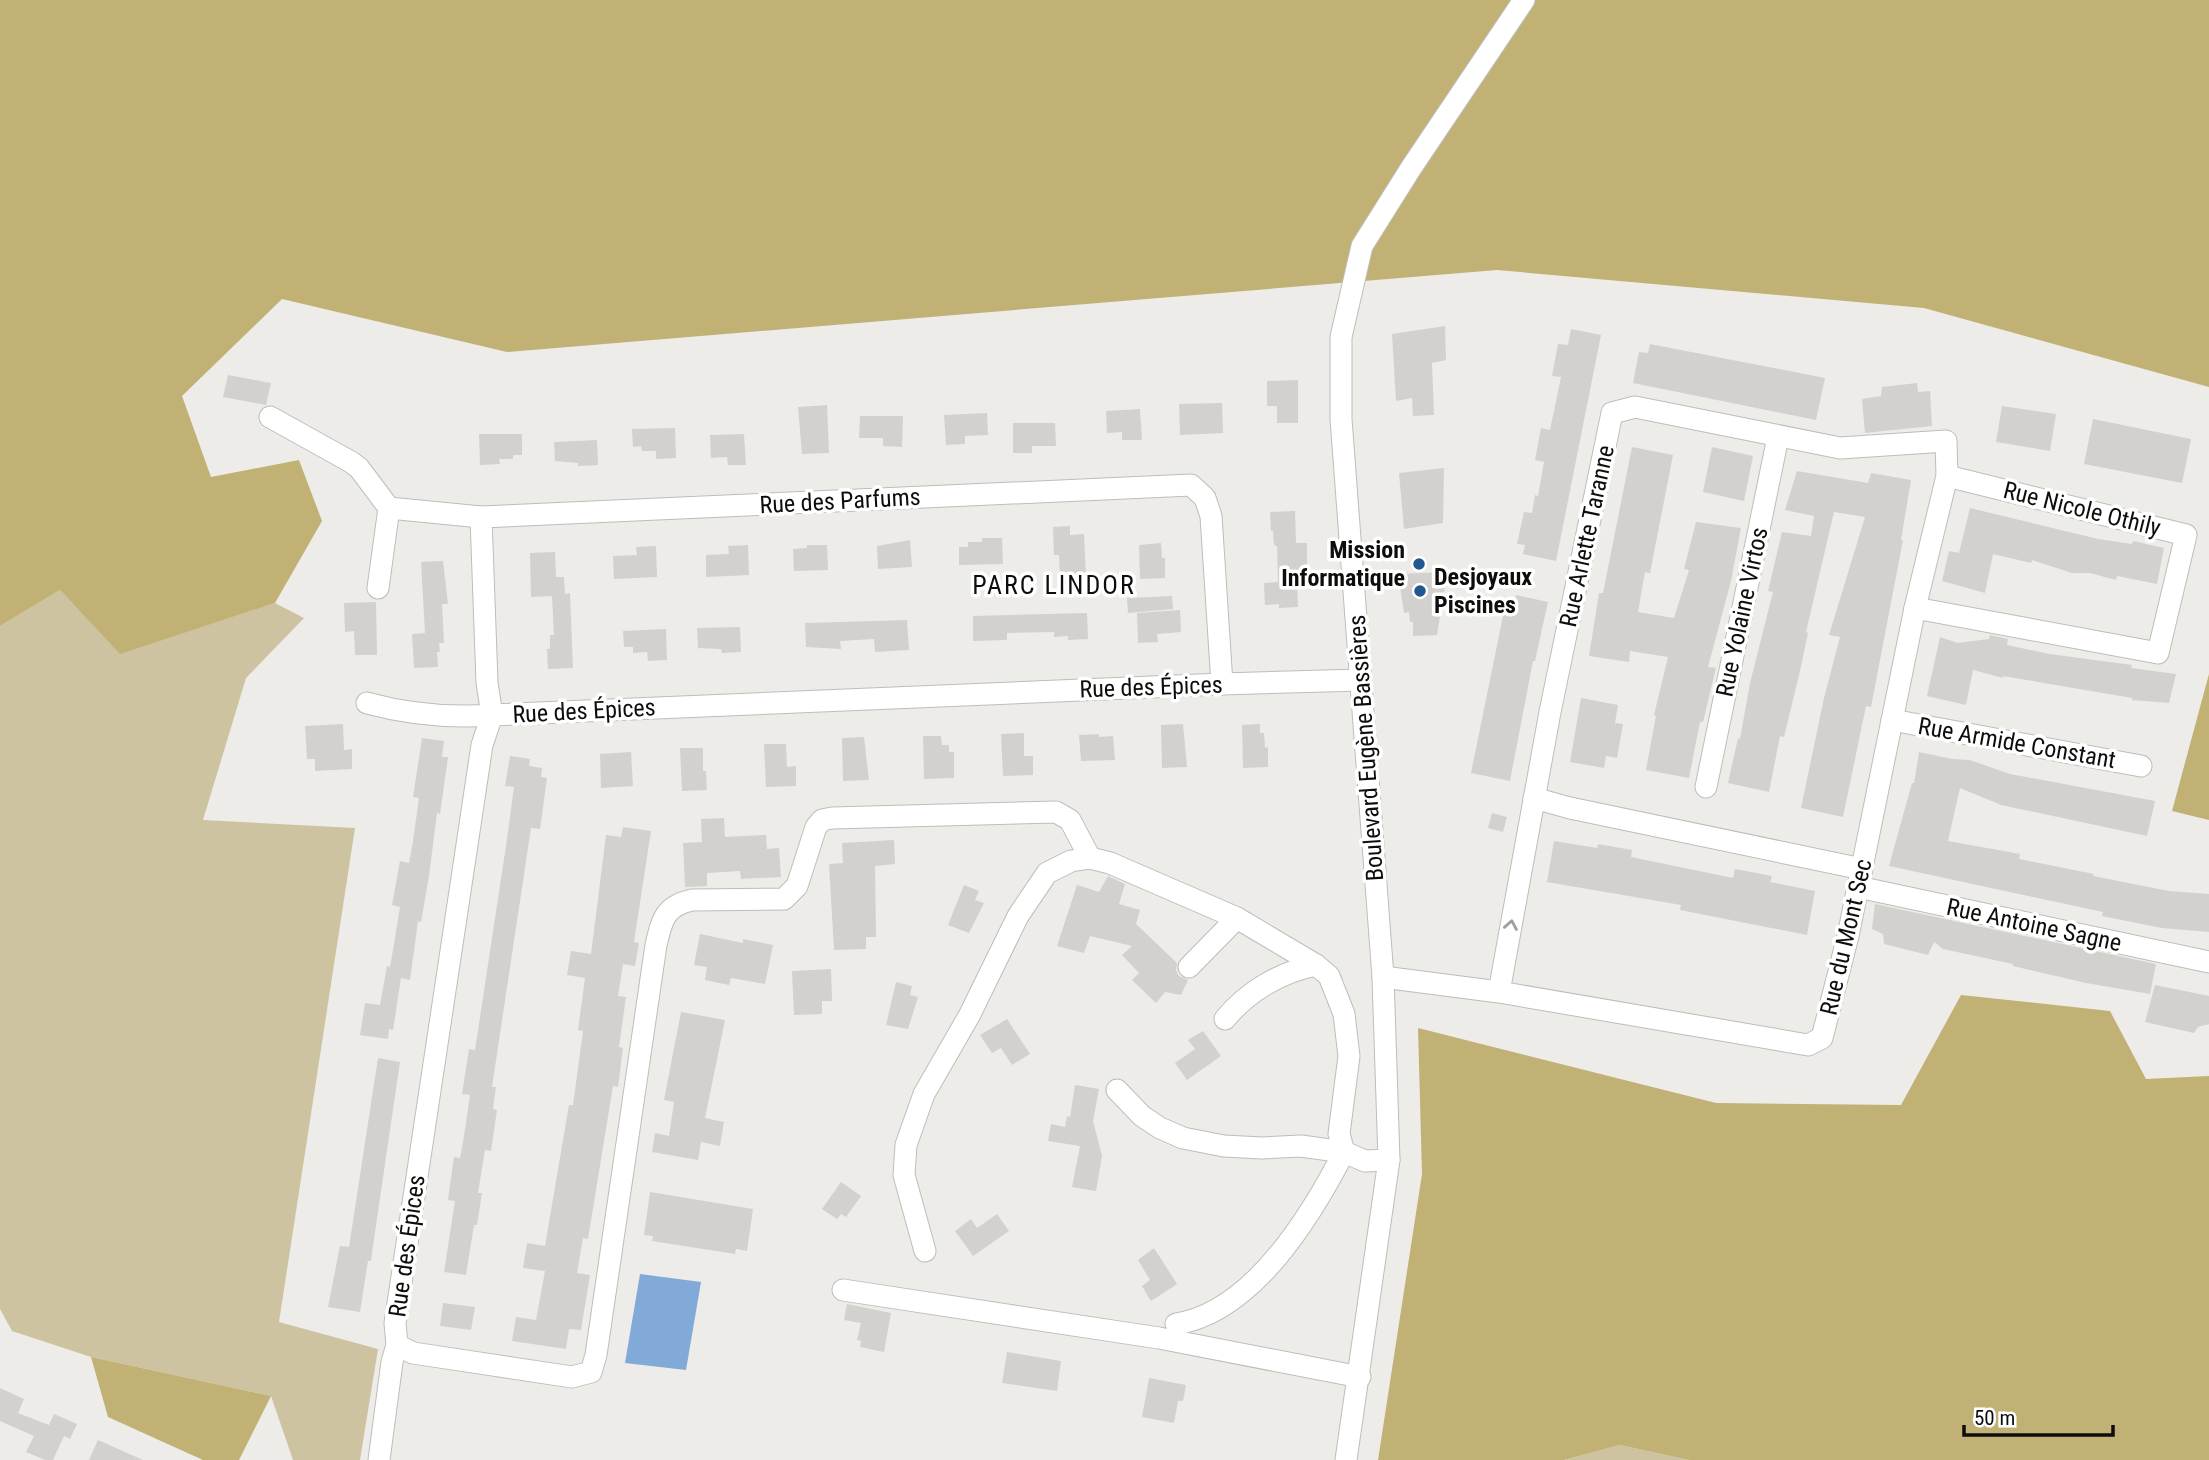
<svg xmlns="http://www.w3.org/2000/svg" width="2209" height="1460" viewBox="0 0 2209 1460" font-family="'Roboto Condensed',sans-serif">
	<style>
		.green { fill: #cdc3a0 }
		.forest { fill: #c2b175 }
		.water { fill: #82aad8 }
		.building { fill: #d2d1ce }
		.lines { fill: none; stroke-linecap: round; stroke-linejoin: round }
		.minor-casing { stroke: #bebdba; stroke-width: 23 }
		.minor { stroke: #fff; stroke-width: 21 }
		.oneway { stroke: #9e9e9e }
		.poi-dot { fill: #235790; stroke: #fff; stroke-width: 2.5 }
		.labels { text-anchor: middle; stroke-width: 7; stroke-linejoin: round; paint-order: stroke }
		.street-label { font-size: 24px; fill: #0d0d0c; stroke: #fff }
		.poi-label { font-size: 24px; font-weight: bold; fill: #0d0d0c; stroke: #fff; text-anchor: end }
		.neighbourhood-label { font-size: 26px; letter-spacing: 2px; fill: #0d0d0c; stroke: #fff }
	</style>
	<rect width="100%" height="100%" fill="#edece9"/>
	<g class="green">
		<path d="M60,590L120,653L275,603L304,618L246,678L203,820L355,828L279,1322L378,1349L360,1460H293L271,1396L91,1357L12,1331L0,1309V626Z"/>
		<path d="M1620,1445L1689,1460H1564Z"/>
	</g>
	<g class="forest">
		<path d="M0,0H2209V387L1924,308L1497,270L507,352L282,299L182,396L211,477L299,460L322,521L275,603L120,654L60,590L0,626Z"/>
		<path d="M2209,674V820L2172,811Z"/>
		<path d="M1961,995L2110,1011L2146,1079L2209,1076V1460H1689L1620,1445L1564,1460H1378L1422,1174L1418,1028L1716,1103L1901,1105Z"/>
		<path d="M91,1357L271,1396L239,1460H203L108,1417Z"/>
	</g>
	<path class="water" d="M640,1274L701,1282L686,1370L625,1363Z"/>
	<g class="building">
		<path d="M1445,326L1446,360L1432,363L1434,415L1413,416L1412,398L1396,401L1392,334Z"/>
		<path d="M1571,329L1601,335L1556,561L1523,554L1525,545L1517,544L1524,512L1532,513L1535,495L1538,496L1544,462L1535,460L1541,428L1550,430L1561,377L1552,376L1558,344L1568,345Z"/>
		<path d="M1650,344L1825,378L1816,420L1633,383L1639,352L1648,353Z"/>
		<path d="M228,375L271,383L266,405L223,397Z"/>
		<path d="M1298,380V423H1277V406H1267V381Z"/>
		<path d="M1917,383L1918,392L1930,391L1932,426L1865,433L1862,399L1881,396L1882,387Z"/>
		<path d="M1222,403L1223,433L1180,435L1179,404Z"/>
		<path d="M827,405L829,453L802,454L798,407Z"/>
		<path d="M2002,406L2056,414L2050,451L1996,442Z"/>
		<path d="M1140,409L1142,440H1122V432L1107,433L1106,411Z"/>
		<path d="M987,413L988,435L965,436V444L946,445L944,415Z"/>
		<path d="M860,416H903L902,447L883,446V438H859Z"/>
		<path d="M2093,419L2191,439L2182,483L2084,464Z"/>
		<path d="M1013,423H1055L1056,446H1032V453H1013Z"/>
		<path d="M675,428L676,458L656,459V451H642L641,446L633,447L632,429Z"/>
		<path d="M479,434H522V455H513V459H499L500,464L480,465Z"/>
		<path d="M744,434L746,465H728L727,457L711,458L710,435Z"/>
		<path d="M597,440L598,465L578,466V463L555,461L554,442Z"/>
		<path d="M1632,447L1673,455L1650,573L1645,572L1638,612L1674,618L1689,570L1684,569L1696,522L1741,528L1731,581L1708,667L1716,668L1703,722H1700L1689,778L1646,770L1656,716L1654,715L1668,657L1630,651L1629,662L1589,656L1599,593H1603Z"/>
		<path d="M1712,447L1753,456L1744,501L1703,492Z"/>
		<path d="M1444,468L1443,523L1404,529L1399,473Z"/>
		<path d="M1797,471L1868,483L1871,473L1911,480L1901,540H1903L1871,707L1866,706L1843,817L1801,808L1824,698L1840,637L1829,635L1865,517L1834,512L1806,632L1808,633L1800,671L1784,737L1780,736L1769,792L1728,783L1738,738L1740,739L1750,683L1773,592L1768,591L1782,532L1811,536L1814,516L1785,510Z"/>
		<path d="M1970,508L2098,539L2132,544L2133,541L2164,548L2157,584L2117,576L2116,580L2090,573H2072L2032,560L2031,563L1993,554L1985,593L1942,581L1949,551L1959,553Z"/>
		<path d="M1295,511L1296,543H1307V581H1297L1298,607L1279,608V604L1265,605L1264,583L1278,582L1277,546L1274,545L1273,531H1271L1270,512Z"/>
		<path d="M1070,526V535L1084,534L1086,577L1060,578L1059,555H1054L1053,527Z"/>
		<path d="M982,538H1002L1003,564L959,565V547H968V542H982Z"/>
		<path d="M910,540L912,567L878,569L877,546Z"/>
		<path d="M1161,543L1162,558H1165V578L1140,579L1139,545Z"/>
		<path d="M748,545L749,575L706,577V555L729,554L728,546Z"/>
		<path d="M807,545H827L828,570L794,571L793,549L807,548Z"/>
		<path d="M656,546L657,577L614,579L613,556L637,555L636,547Z"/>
		<path d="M555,552L556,577H564L565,594L570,593L573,668L548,669L547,649H550V635H554L552,596L531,597L530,553Z"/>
		<path d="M443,561L448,604H442L444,643H439L440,652H437L438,667L414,668L412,634L425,633L421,562Z"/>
		<path d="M1447,572L1437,635L1413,636V622H1410L1409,612L1404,613L1398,574Z"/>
		<path d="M1516,595L1548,602L1535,661H1533L1510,781L1471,773L1504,611L1512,613Z"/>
		<path d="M1172,596L1173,609L1128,613L1127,598Z"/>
		<path d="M376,602L377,655H355L354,631L345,632L344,603Z"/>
		<path d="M1180,610L1181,632L1157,634L1158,642L1138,643L1137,613Z"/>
		<path d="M1087,613L1088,639L1068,640V636L1054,637V632L1007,633V640L973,641V616Z"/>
		<path d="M907,620L909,650L875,652L874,639L840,641L841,649L806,647L805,623Z"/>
		<path d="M740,627L741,652L722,653L721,649L698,648L697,628Z"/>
		<path d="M666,629L667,660L648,661L647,652L633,653V647H624L623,631Z"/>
		<path d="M1990,635L2008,639L2007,645L2050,654L2132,665L2131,668L2176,674L2169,703L2132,700V698L2003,676V678L1973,670L1966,705L1927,696L1940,637L1958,643L1989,639Z"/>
		<path d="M1581,698L1618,705L1615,723L1623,724L1617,758L1606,756L1604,768L1570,762Z"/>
		<path d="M343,724L344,750L352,749V769L315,771V759H307L305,726Z"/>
		<path d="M1183,724L1187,767L1162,768L1161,725Z"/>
		<path d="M1260,724V733H1264L1265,748L1268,747V767L1243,768L1242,725Z"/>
		<path d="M1024,733V756H1033V775L1003,776L1001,734Z"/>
		<path d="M1099,734V737L1113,736L1115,760L1081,761L1079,735Z"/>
		<path d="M923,736H941L942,745H949V752H954V778L924,779Z"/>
		<path d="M864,737L869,780L843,781L842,738Z"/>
		<path d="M422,738L444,741L442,757H448L440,814L437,813L429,876L421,922L418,921L410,980L401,978L393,1030L389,1029L388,1039L360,1035L365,1003L380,1005L387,966L390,967L393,950L400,907L392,905L400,861L409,863L413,841L419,798L413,797Z"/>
		<path d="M764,744H786L787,767L796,766V786L766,787Z"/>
		<path d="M680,748H703V771H706L707,790L682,791Z"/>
		<path d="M631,752L633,786L601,788L600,754Z"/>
		<path d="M1919,752L1952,759L1970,760L2010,774L2155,801L2147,836L2001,805L1960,788L1948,841L2020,854L2019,859L2094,874L2093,876L2169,891L2209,894V932L2162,928L2102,916L2103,912L1889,866L1912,783H1914Z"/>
		<path d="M510,756L530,759L529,766L542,768L541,777L547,778L540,829L531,828L492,1087H496L493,1109L497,1110L491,1151L485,1150L478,1193H482L477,1225H474L466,1275L444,1272L455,1201L448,1200L454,1157L460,1158L464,1136L470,1095L462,1094L469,1049L475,1050L506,846L514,787L505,786Z"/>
		<path d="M1492,813L1507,817L1503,832L1488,828Z"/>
		<path d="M724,818L725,837L766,835L767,849L779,848L781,877L741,879L740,871L707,873V886L685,887L683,843L702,842L701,819Z"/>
		<path d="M623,827L651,831L634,942L639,943L635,966L623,964L618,996L626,997L619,1047L623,1048L618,1087L613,1086L588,1239L583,1238L577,1273L590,1275L581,1330L569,1329L566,1349L512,1341L516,1317L536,1320L545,1271L523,1268L527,1243L545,1246L569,1105H573L583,1031L578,1030L585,978L567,975L571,951L591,954L606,835L621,837Z"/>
		<path d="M894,840L895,864L875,866L876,937H866V949L834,950L829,864L843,863L842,843Z"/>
		<path d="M1554,841L1597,848L1598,844L1632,850L1631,857L1733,878L1735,869L1772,876L1770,882L1815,891L1807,935L1680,910L1681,905L1547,882Z"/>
		<path d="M1108,876L1125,884L1119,904L1140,910L1136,924L1177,963L1176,970L1179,976L1188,980L1181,995L1165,992L1156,1003L1132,980L1139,973L1122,955L1132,946L1090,936L1084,953L1057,946L1077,885L1099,892Z"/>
		<path d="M964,885L979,891L975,900L984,903L969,933L948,925Z"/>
		<path d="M1875,904L2156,964L2150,994L2086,983L2013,966V964L1943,949L1934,942L1928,955L1884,944L1883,934L1872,929Z"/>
		<path d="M700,934L743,943V939L773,945L765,984L731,978L729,985L705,980L707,967L694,965Z"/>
		<path d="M831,969L832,1001H822V1014L794,1015L792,971Z"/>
		<path d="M896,982L912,986L910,995L918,997L908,1029L886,1025Z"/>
		<path d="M2155,985L2209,996V1024L2198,1027L2194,1033L2145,1022Z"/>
		<path d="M681,1012L725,1020L705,1118L724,1122L720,1146L701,1142L698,1160L652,1152L655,1133L669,1136L674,1102L664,1100Z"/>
		<path d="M1007,1019L1030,1054L1012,1065L1001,1048L992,1053L980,1035Z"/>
		<path d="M1203,1031L1221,1056L1187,1080L1175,1063L1195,1049L1188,1040Z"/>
		<path d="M378,1058L400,1062L374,1239L371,1261H368L360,1312L328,1307L340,1246L349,1247Z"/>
		<path d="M1075,1085L1099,1089L1093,1121L1102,1156L1096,1191L1072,1187L1080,1146L1048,1141L1051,1124L1065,1127L1067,1116L1070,1117Z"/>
		<path d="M841,1182L861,1196L846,1217L841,1214L837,1219L822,1209Z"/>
		<path d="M650,1192L753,1209L747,1251L736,1249L735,1254L652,1241L653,1236L644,1235Z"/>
		<path d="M997,1214L1009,1231L973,1256L955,1231L971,1219L977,1228Z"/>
		<path d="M1154,1248L1177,1284L1151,1301L1142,1286L1150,1280L1138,1260Z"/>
		<path d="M443,1303L475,1307L471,1330L440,1326Z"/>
		<path d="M847,1304L891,1313L884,1352L860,1347L861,1341L857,1340L861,1323L844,1320Z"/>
		<path d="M1007,1352L1061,1361L1057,1391L1002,1383Z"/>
		<path d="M1149,1378L1186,1385L1183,1401H1178L1174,1423L1142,1417Z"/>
		<path d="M0,1388L24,1399L18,1413L49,1425L54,1414L77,1424L70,1439L64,1436L53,1460H45L26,1452L34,1436L0,1421Z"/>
		<path d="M98,1440L143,1460H89Z"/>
	</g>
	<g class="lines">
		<g class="minor-casing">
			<g id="minor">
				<path d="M270,417L351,462L359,468L389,508L481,517"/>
				<path d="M378,588L389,508"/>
				<path d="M1915,608L2158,653L2186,535L1947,476"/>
				<path d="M367,703C407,714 450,718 492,715L487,683L481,517L1191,485L1205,498L1211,516L1222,684"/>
				<path d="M1892,720L2141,766"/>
				<path d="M1706,787L1778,437"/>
				<path d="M1534,798L1570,808L1862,869"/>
				<path d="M1090,858L1070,820L1056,812L832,818L822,820L816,827L797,886L784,899L692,900C665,906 662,919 656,945L596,1355L591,1372L572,1377L413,1353L397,1345L395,1323L482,745L492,715L1222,684L1361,680"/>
				<path d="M1858,887L2209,962"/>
				<path d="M1189,967L1237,918"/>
				<path d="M1383,977L1499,992L1808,1045L1822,1038L1848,936L1915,608L1947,476L1946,441L1840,448L1635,407L1612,413L1550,712L1499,992"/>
				<path d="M1225,1019C1248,991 1281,972 1316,965"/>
				<path d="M1117,1090L1142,1116L1160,1128L1183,1138L1224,1146L1262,1148L1301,1146L1344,1152C1311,1216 1253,1312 1176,1324"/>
				<path d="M925,1251L904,1175L906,1145L924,1094L969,1016L1018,916L1047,873L1071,861L1090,858L1110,863L1237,918L1316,965L1329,976L1344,1014L1349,1056L1339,1134L1344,1152L1365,1161L1389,1160"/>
				<path d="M843,1290L1159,1338L1360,1377"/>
				<path d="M379,1460L392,1362L397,1345"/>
				<path d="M1346,1460L1389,1160L1383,977L1341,419V337L1362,246L1411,168L1524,0"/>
			</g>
		</g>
		<use href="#minor" class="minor"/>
	</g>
	<defs><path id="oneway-chevron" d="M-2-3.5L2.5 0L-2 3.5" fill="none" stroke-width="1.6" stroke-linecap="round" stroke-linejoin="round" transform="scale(1.75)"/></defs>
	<use class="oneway" href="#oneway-chevron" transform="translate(1511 925) rotate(-80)"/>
	<g class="poi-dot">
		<circle cx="1419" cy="564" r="7"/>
		<circle cx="1420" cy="591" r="7"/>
	</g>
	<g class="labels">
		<g class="street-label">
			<text transform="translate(840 501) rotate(-3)" y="8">Rue des Parfums</text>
			<text transform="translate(2082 509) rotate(14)" y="8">Rue Nicole Othily</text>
			<text transform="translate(1587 536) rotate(-78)" y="8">Rue Arlette Taranne</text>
			<text transform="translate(1742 612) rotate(-78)" y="8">Rue Yolaine Virtos</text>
			<text transform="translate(1151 687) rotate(-2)" y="8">Rue des Épices</text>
			<text transform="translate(584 711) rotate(-3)" y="8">Rue des Épices</text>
			<text transform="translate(2017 743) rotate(10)" y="8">Rue Armide Constant</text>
			<text transform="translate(1366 748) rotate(-94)" y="8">Boulevard Eugène Bassières</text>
			<text transform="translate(2034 925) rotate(12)" y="8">Rue Antoine Sagne</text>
			<text transform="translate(1846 937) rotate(-77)" y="8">Rue du Mont Sec</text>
			<text transform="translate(407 1246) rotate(-82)" y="8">Rue des Épices</text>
		</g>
		<g class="poi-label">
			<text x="1405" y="558">Mission<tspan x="1405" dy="28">Informatique</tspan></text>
			<text x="1434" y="585" text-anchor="start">Desjoyaux<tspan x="1434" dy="28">Piscines</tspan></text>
		</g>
		<g class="neighbourhood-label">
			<text x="1054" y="594">PARC LINDOR</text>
		</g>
	</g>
	<path d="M1964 1425v10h149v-10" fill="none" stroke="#0d0d0c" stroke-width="3.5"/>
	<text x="1974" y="1425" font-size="21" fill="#0d0d0c" stroke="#ffffff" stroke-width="5" paint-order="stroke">50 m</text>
</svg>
